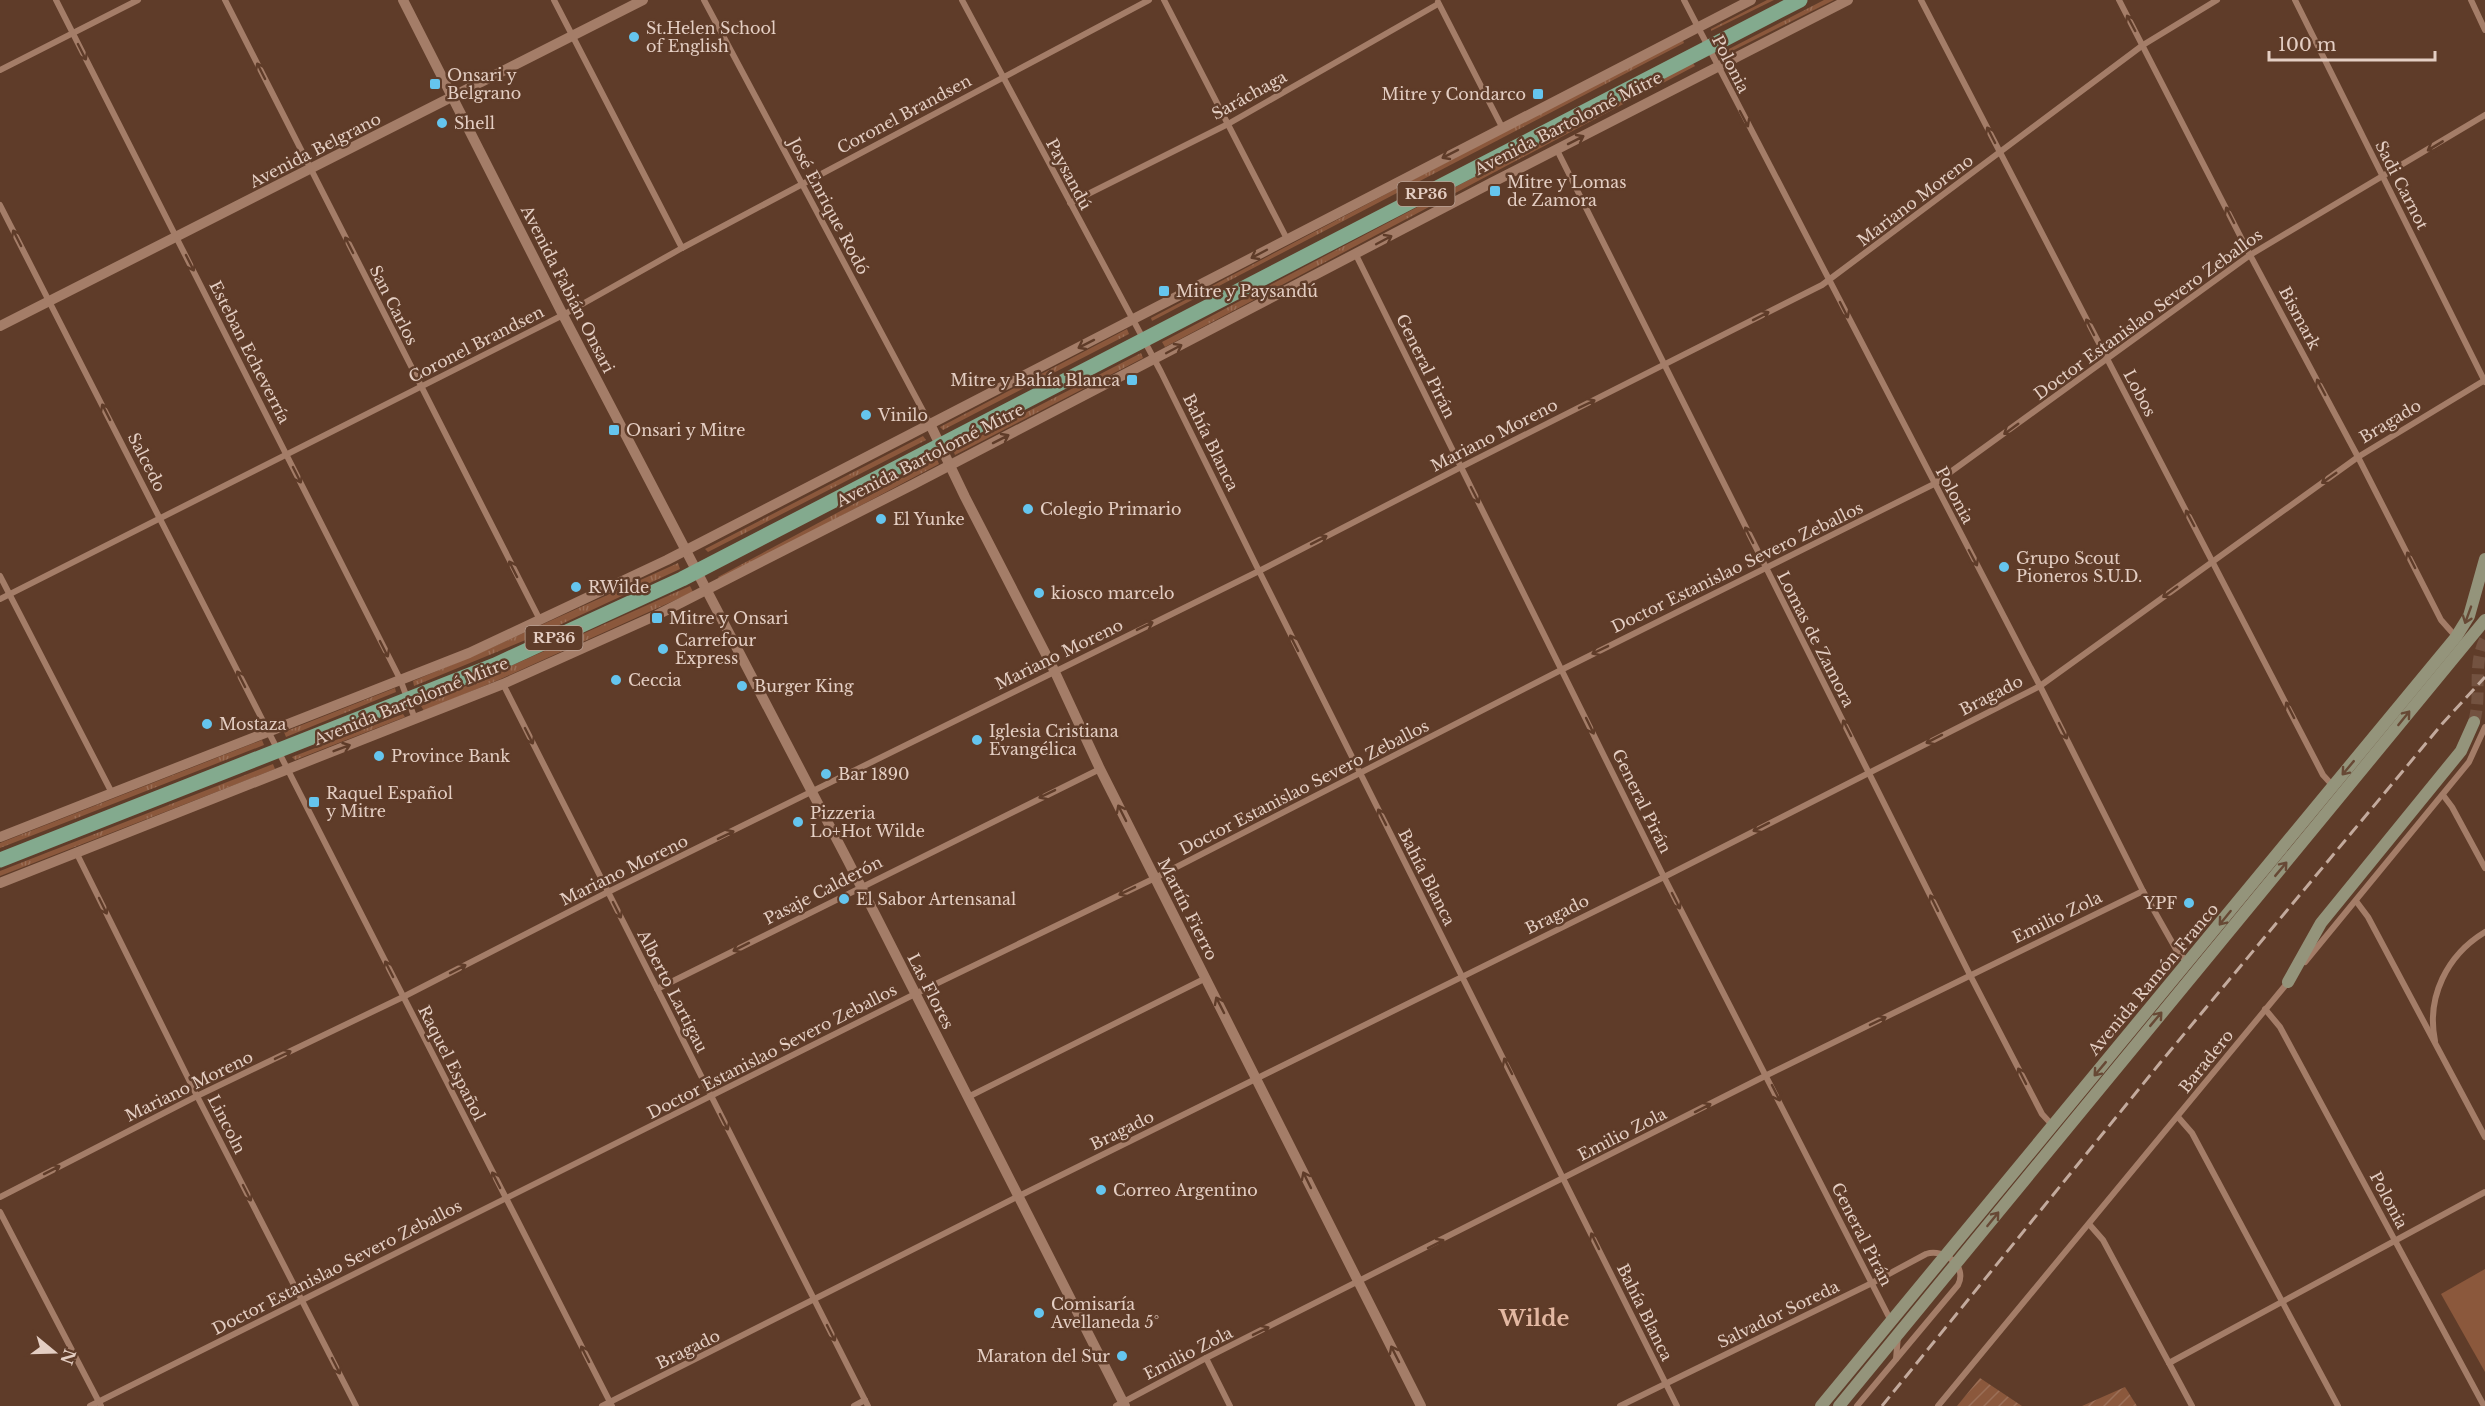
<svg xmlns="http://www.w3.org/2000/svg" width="2485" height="1406" viewBox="0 0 2485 1406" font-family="'Libre Baskerville',serif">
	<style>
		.park { fill: url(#park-tufts) }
		.garden { fill: url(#garden-furrows) }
		.pitch { fill: #8b583c }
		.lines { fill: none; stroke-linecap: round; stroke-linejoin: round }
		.secondary-tunnel { stroke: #735240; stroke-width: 12; stroke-dasharray: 12 6; stroke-linecap: butt }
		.minor { stroke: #a47d68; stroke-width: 6 }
		.tertiary { stroke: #a47d68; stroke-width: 10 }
		.secondary { stroke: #94947b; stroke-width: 12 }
		.primary { stroke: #83aa8e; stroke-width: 15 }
		.rail { stroke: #c3aa9d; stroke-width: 3; stroke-dasharray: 12 6; stroke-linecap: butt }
		.oneway { stroke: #5f3c29 }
		.oneway2 { stroke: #674935 }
		.poi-dot { fill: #65c5ee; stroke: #5f3c29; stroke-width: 2 }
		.labels { text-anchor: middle; stroke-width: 5; stroke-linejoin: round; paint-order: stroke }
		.shield { fill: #5f3c29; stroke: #bca295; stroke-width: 1.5 }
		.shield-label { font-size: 15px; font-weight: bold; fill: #e4cec3 }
		.poi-label { font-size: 16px; fill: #e4cec3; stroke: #5f3c29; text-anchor: start }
		.street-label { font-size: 16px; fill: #e4cec3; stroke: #5f3c29 }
		.district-label { font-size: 22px; font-weight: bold; fill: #e3b8a2; stroke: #5f3c29 }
	</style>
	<defs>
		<pattern id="park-tufts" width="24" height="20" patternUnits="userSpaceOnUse" patternTransform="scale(1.5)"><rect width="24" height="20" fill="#8b583c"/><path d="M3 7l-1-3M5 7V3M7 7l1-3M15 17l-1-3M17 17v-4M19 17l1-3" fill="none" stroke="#9b6f57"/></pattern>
		<pattern id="garden-furrows" width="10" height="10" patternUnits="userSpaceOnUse" patternTransform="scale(1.5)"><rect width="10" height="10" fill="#8b583c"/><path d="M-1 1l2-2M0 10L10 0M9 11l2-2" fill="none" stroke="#9b6f57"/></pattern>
	</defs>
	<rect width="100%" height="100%" fill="#5f3c29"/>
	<g class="park">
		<path d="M1767,0H1774L1711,31V29Z"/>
		<path d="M1824,0H1834L1724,55L1725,51Z"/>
		<path d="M1682,38L1684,43L1152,321L1151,318Z"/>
		<path d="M1692,62L1695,66L1165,347L1162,342Z"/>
		<path d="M1127,329L1129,334L943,430L940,427Z"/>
		<path d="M1141,353L1143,358L955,455L953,450Z"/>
		<path d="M923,436L926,440L708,552L705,549Z"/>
		<path d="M937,459L939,464L720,580L718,577Z"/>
		<path d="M678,563L680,569L540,634L414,686L413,681L475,655Z"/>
		<path d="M690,586L693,592L503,678L424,711L421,706Z"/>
		<path d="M395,688L396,692L286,737L284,732Z"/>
		<path d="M403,714L405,717L295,760L292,757Z"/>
		<path d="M262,740L264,745L0,848V843Z"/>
		<path d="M273,764L275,769L0,876V871Z"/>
	</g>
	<g class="garden">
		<path d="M1980,1378L2022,1406H1957Z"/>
		<path d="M2125,1387L2137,1406H2082Z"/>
	</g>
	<path class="pitch" d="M2485,1269V1372L2441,1294Z"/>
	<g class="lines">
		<path class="secondary-tunnel" d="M2474,722C2482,695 2472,666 2485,640"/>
		<g class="minor">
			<path d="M56,0L400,679L415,719"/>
			<path d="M225,0L540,620"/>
			<path d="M554,0L682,248"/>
			<path d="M704,0L930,424"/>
			<path d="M962,0L1161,372L1259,571L1677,1406"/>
			<path d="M1164,0L1287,239"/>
			<path d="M1684,0L2040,686L2143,891L2177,951L2189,964"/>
			<path d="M1921,0L2323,775L2333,786"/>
			<path d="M2119,0L2250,255L2358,457L2441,620L2457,638"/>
			<path d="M2295,0L2485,382"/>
			<path d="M2471,0L2485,30"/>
			<path d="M1438,2L1502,127"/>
			<path d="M0,70L138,0"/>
			<path d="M1557,150L1970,975L2042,1114L2054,1127"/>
			<path d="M1070,203L1228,124L1438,4"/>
			<path d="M0,205L612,1406"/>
			<path d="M1356,255L1664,877L1891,1321"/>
			<path d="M0,576L112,793"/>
			<path d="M0,599L563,315L682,248L1149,0"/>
			<path d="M503,684L868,1406"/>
			<path d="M2443,795L2452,807L2485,868"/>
			<path d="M77,854L197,1096L356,1406"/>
			<path d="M2356,901L2368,917L2485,1137"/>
			<path d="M2305,962L2469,762L2485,727"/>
			<path d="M657,989L1100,769"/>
			<path d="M2265,1009L2280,1027L2484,1406"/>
			<path d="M2435,1041C2426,997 2447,955 2485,932"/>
			<path d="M968,1097L1206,978"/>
			<path d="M2178,1117L2192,1133L2338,1406"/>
			<path d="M0,1197L197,1096L403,997L608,892L1259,571L1461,467L1822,285L2143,45L2217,0"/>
			<path d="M0,1212L101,1406"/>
			<path d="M2089,1224L2103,1240L2192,1406"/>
			<path d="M1206,1358L1230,1406"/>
			<path d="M1896,1359L1898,1336"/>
			<path d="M2169,1363L2485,1192"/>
			<path d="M90,1406L915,994L1155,878L1563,669L1934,484L2250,255L2485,115"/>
			<path d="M602,1406L1019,1196L1664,877L2040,686L2358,457L2485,380"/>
			<path d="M854,1406L865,1400"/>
			<path d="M1116,1406L1206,1358L1767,1075L2143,891"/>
			<path d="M1620,1406L1872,1283L1926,1254C1944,1248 1968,1266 1958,1285L1857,1406"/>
			<path d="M1938,1406L2289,981"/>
		</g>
		<g class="tertiary">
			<path d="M403,0L563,315L848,861L1125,1406"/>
			<path d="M0,326L643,0"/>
			<path d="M930,424L965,497L1054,670L1100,769L1421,1406"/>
			<path d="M0,837L469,653L667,560L1751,0"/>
			<path d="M0,883L503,684L657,615L914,484L1491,183L1848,0"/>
		</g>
		<g class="secondary">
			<path d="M2288,982L2321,923L2461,751L2474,722"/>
			<path d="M1821,1406L2456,637L2469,616L2485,559"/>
			<path d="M1839,1406L2485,620"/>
		</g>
		<path class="primary" d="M0,860L495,665L682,579L1800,0"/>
		<path class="rail" d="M1882,1406L2160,1063L2442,724L2485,677"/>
	</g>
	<defs><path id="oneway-shaft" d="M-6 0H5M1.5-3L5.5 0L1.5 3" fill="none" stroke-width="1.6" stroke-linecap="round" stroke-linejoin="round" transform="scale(1.5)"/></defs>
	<g class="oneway">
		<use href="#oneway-shaft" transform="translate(2131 23) rotate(-118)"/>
		<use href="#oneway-shaft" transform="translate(82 52) rotate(63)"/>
		<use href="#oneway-shaft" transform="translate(261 71) rotate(-117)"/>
		<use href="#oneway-shaft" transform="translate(1744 119) rotate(62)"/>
		<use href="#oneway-shaft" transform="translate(1991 135) rotate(-117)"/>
		<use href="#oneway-shaft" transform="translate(1576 140) rotate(-27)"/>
		<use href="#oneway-shaft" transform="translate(2435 146) rotate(149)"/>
		<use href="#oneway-shaft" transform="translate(1450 154) rotate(153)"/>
		<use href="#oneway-shaft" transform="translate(2230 215) rotate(-117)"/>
		<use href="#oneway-shaft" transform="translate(17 238) rotate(-117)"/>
		<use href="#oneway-shaft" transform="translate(1384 240) rotate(-28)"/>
		<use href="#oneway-shaft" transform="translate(349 245) rotate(-117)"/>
		<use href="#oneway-shaft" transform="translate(1259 254) rotate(152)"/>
		<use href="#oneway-shaft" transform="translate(190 263) rotate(63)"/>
		<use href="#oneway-shaft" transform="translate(1844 310) rotate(63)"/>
		<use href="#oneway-shaft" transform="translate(1761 316) rotate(-27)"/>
		<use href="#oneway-shaft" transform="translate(2090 327) rotate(-117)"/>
		<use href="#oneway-shaft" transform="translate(1086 344) rotate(153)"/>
		<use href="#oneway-shaft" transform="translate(1174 349) rotate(-28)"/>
		<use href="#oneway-shaft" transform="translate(2321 387) rotate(-118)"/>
		<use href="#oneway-shaft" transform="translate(1587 404) rotate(-26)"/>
		<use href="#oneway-shaft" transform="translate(106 412) rotate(-117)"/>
		<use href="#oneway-shaft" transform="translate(2011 429) rotate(144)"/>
		<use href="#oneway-shaft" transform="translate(1001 439) rotate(-27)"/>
		<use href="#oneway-shaft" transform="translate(297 475) rotate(63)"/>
		<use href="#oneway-shaft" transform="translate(2329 478) rotate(145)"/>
		<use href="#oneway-shaft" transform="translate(1475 495) rotate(63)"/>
		<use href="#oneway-shaft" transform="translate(2190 518) rotate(-118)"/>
		<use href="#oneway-shaft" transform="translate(1749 535) rotate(-117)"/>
		<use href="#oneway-shaft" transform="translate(1319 540) rotate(-27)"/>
		<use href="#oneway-shaft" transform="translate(1973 558) rotate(62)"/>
		<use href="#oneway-shaft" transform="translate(2411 560) rotate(-117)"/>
		<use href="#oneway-shaft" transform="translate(513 569) rotate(-117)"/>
		<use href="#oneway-shaft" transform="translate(2170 592) rotate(144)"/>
		<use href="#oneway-shaft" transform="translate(1145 626) rotate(-26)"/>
		<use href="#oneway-shaft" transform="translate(1294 643) rotate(-117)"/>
		<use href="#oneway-shaft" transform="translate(384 649) rotate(63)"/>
		<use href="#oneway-shaft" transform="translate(1600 650) rotate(154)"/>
		<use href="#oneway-shaft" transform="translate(241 679) rotate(-117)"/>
		<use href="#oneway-shaft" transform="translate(2290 710) rotate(-117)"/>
		<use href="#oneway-shaft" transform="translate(1590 726) rotate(64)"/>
		<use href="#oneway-shaft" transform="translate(1847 728) rotate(-117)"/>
		<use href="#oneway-shaft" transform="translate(2063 731) rotate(63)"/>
		<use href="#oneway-shaft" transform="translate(529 736) rotate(63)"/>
		<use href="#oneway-shaft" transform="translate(1934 739) rotate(153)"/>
		<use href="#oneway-shaft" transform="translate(342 748) rotate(-21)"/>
		<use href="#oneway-shaft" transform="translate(1047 794) rotate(154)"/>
		<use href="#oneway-shaft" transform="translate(1122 813) rotate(-117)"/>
		<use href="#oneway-shaft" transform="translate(1382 817) rotate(-117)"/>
		<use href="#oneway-shaft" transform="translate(1761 827) rotate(153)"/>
		<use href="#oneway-shaft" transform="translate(726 835) rotate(-26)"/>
		<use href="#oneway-shaft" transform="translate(1127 891) rotate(154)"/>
		<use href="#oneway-shaft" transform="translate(1676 901) rotate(63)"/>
		<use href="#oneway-shaft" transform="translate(1934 903) rotate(-116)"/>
		<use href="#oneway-shaft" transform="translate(103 906) rotate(64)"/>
		<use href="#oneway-shaft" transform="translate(617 910) rotate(63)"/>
		<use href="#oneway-shaft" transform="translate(741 947) rotate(153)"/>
		<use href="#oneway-shaft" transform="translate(389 969) rotate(-117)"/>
		<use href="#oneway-shaft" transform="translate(458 969) rotate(-27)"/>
		<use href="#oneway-shaft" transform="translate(1220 1005) rotate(-117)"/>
		<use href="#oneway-shaft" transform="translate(1878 1021) rotate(-26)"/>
		<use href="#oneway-shaft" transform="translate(283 1055) rotate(-26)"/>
		<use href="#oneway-shaft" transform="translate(1508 1066) rotate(-117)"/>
		<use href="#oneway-shaft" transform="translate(2022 1076) rotate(-117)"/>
		<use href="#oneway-shaft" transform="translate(1776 1093) rotate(63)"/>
		<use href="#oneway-shaft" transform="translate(1703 1108) rotate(-27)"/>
		<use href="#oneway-shaft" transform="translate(724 1122) rotate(63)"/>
		<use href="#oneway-shaft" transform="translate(52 1170) rotate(-27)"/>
		<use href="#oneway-shaft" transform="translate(496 1180) rotate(-117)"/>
		<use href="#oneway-shaft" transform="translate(1307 1180) rotate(-116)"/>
		<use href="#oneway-shaft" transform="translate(247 1193) rotate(63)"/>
		<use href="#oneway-shaft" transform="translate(1595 1241) rotate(-116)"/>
		<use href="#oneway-shaft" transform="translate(1436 1244) rotate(-27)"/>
		<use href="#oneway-shaft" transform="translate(1261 1331) rotate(-26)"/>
		<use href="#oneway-shaft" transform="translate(831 1333) rotate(63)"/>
		<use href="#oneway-shaft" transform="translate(585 1354) rotate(-117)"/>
		<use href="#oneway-shaft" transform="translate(1395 1354) rotate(-117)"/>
		<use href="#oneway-shaft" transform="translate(336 1366) rotate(63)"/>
	</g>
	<g class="oneway2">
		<use href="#oneway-shaft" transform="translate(2468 615) rotate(110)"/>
		<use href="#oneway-shaft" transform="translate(2404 718) rotate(-51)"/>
		<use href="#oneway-shaft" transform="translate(2348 768) rotate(130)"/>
		<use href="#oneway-shaft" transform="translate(2281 869) rotate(-50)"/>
		<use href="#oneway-shaft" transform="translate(2225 918) rotate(129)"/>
		<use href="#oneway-shaft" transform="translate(2156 1019) rotate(-50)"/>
		<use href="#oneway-shaft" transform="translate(2100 1069) rotate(130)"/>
		<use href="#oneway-shaft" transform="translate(1993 1219) rotate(-51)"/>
	</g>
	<g class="poi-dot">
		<circle cx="634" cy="37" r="6"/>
		<rect x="429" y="78" width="12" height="12" rx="3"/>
		<rect x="1532" y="88" width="12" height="12" rx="3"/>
		<circle cx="442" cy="123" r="6"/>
		<rect x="1489" y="185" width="12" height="12" rx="3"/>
		<rect x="1158" y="285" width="12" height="12" rx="3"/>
		<rect x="1126" y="374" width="12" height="12" rx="3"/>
		<circle cx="866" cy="415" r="6"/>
		<rect x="608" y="424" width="12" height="12" rx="3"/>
		<circle cx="1028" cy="509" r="6"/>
		<circle cx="881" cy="519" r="6"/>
		<circle cx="2004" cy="567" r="6"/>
		<circle cx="576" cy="587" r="6"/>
		<circle cx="1039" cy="593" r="6"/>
		<rect x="651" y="612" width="12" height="12" rx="3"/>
		<circle cx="663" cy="649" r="6"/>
		<circle cx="616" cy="680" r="6"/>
		<circle cx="742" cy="686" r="6"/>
		<circle cx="207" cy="724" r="6"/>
		<circle cx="977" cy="740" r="6"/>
		<circle cx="379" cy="756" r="6"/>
		<circle cx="826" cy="774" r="6"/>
		<rect x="308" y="796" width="12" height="12" rx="3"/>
		<circle cx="798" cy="822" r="6"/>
		<circle cx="844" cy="899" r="6"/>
		<circle cx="2189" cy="903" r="6"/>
		<circle cx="1101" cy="1190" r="6"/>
		<circle cx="1039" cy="1313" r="6"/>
		<circle cx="1122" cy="1356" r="6"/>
	</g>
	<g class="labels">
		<g class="shield">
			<rect x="1397.5" y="182" width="57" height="24" rx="4.5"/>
			<rect x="525.5" y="626" width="57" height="24" rx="4.5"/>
		</g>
		<g class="shield-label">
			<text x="1426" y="199">RP36</text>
			<text x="554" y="643">RP36</text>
		</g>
		<g class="poi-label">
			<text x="646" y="34">St.Helen School<tspan x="646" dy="18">of English</tspan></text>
			<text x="447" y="81">Onsari y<tspan x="447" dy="18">Belgrano</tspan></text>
			<text x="1526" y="100" text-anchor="end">Mitre y Condarco</text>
			<text x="454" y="129">Shell</text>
			<text x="1507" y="188">Mitre y Lomas<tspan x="1507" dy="18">de Zamora</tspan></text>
			<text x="1176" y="297">Mitre y Paysandú</text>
			<text x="1120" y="386" text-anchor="end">Mitre y Bahía Blanca</text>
			<text x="878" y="421">Vinilo</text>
			<text x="626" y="436">Onsari y Mitre</text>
			<text x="1040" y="515">Colegio Primario</text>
			<text x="893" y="525">El Yunke</text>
			<text x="2016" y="564">Grupo Scout<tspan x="2016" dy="18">Pioneros S.U.D.</tspan></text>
			<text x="588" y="593">RWilde</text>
			<text x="1051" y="599">kiosco marcelo</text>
			<text x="669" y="624">Mitre y Onsari</text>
			<text x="675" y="646">Carrefour<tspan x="675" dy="18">Express</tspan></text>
			<text x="628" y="686">Ceccia</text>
			<text x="754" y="692">Burger King</text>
			<text x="219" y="730">Mostaza</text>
			<text x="989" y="737">Iglesia Cristiana<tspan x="989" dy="18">Evangélica</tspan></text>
			<text x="391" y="762">Province Bank</text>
			<text x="838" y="780">Bar 1890</text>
			<text x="326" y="799">Raquel Español<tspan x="326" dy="18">y Mitre</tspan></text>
			<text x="810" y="819">Pizzeria<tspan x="810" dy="18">Lo+Hot Wilde</tspan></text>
			<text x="856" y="905">El Sabor Artensanal</text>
			<text x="2177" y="909" text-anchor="end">YPF</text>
			<text x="1113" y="1196">Correo Argentino</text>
			<text x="1051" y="1310">Comisaría<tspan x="1051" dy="18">Avellaneda 5°</tspan></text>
			<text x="1110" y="1362" text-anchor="end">Maraton del Sur</text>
		</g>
		<g class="street-label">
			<text transform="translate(1731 64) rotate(63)" y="6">Polonia</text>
			<text transform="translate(1249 95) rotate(-29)" y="6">Saráchaga</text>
			<text transform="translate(904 114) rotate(-28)" y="6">Coronel Brandsen</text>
			<text transform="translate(1568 123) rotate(-27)" y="6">Avenida Bartolomé Mitre</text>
			<text transform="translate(315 150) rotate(-27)" y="6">Avenida Belgrano</text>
			<text transform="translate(1069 174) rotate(62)" y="6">Paysandú</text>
			<text transform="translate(2402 185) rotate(63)" y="6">Sadi Carnot</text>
			<text transform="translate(1915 200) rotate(-37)" y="6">Mariano Moreno</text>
			<text transform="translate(829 206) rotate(62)" y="6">José Enrique Rodó</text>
			<text transform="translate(568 289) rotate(63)" y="6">Avenida Fabián Onsari</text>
			<text transform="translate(394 305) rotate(63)" y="6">San Carlos</text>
			<text transform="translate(2148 314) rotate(-36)" y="6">Doctor Estanislao Severo Zeballos</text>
			<text transform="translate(2300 318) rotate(62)" y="6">Bismark</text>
			<text transform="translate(476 344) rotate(-27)" y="6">Coronel Brandsen</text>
			<text transform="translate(250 352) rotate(63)" y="6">Esteban Echeverría</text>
			<text transform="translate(1426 366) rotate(64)" y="6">General Pirán</text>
			<text transform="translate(2140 393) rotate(62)" y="6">Lobos</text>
			<text transform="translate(2390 421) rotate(-31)" y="6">Bragado</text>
			<text transform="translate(1494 435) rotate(-27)" y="6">Mariano Moreno</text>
			<text transform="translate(1211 442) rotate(64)" y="6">Bahía Blanca</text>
			<text transform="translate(930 455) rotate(-27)" y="6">Avenida Bartolomé Mitre</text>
			<text transform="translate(147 462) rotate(63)" y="6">Salcedo</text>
			<text transform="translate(1955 495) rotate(62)" y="6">Polonia</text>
			<text transform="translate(1737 567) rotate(-26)" y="6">Doctor Estanislao Severo Zeballos</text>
			<text transform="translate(1816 639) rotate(63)" y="6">Lomas de Zamora</text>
			<text transform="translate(1059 654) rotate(-26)" y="6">Mariano Moreno</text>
			<text transform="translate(1991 695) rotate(-27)" y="6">Bragado</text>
			<text transform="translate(411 701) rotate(-22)" y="6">Avenida Bartolomé Mitre</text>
			<text transform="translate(1304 787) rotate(-27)" y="6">Doctor Estanislao Severo Zeballos</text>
			<text transform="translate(1642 801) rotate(64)" y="6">General Pirán</text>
			<text transform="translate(624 870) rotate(-26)" y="6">Mariano Moreno</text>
			<text transform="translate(1427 877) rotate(63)" y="6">Bahía Blanca</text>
			<text transform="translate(823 890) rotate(-27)" y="6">Pasaje Calderón</text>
			<text transform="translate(1188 909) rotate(63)" y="6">Martín Fierro</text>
			<text transform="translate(1557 914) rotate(-26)" y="6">Bragado</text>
			<text transform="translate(2057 917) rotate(-26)" y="6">Emilio Zola</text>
			<text transform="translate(2153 979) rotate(-50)" y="6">Avenida Ramón Franco</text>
			<text transform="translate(673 991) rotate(63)" y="6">Alberto Lartigau</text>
			<text transform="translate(931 991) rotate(63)" y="6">Las Flores</text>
			<text transform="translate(772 1051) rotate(-27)" y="6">Doctor Estanislao Severo Zeballos</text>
			<text transform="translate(2206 1061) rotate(-51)" y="6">Baradero</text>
			<text transform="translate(452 1063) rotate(63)" y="6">Raquel Español</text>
			<text transform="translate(189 1086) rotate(-26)" y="6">Mariano Moreno</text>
			<text transform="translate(227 1124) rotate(63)" y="6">Lincoln</text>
			<text transform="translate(1122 1130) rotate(-26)" y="6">Bragado</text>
			<text transform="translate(1622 1134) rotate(-27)" y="6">Emilio Zola</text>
			<text transform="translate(2389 1200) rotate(62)" y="6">Polonia</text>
			<text transform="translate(1862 1234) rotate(63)" y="6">General Pirán</text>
			<text transform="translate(337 1267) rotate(-27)" y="6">Doctor Estanislao Severo Zeballos</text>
			<text transform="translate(1645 1312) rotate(64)" y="6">Bahía Blanca</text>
			<text transform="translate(1778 1314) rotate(-26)" y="6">Salvador Soreda</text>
			<text transform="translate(688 1349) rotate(-26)" y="6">Bragado</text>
			<text transform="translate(1188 1353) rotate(-27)" y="6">Emilio Zola</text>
		</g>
		<g class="district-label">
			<text x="1534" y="1326">Wilde</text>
		</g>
	</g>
	<g transform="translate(54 1352) rotate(109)" stroke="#5f3c29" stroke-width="4.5" paint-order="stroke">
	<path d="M0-4.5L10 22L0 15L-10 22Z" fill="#e4cec3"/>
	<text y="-9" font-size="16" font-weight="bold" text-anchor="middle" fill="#e4cec3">N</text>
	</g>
	<path d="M2269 51v9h166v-9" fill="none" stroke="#e4cec3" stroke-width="3"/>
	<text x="2278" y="51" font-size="18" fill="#e4cec3" stroke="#5f3c29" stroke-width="4.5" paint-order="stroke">100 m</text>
</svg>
